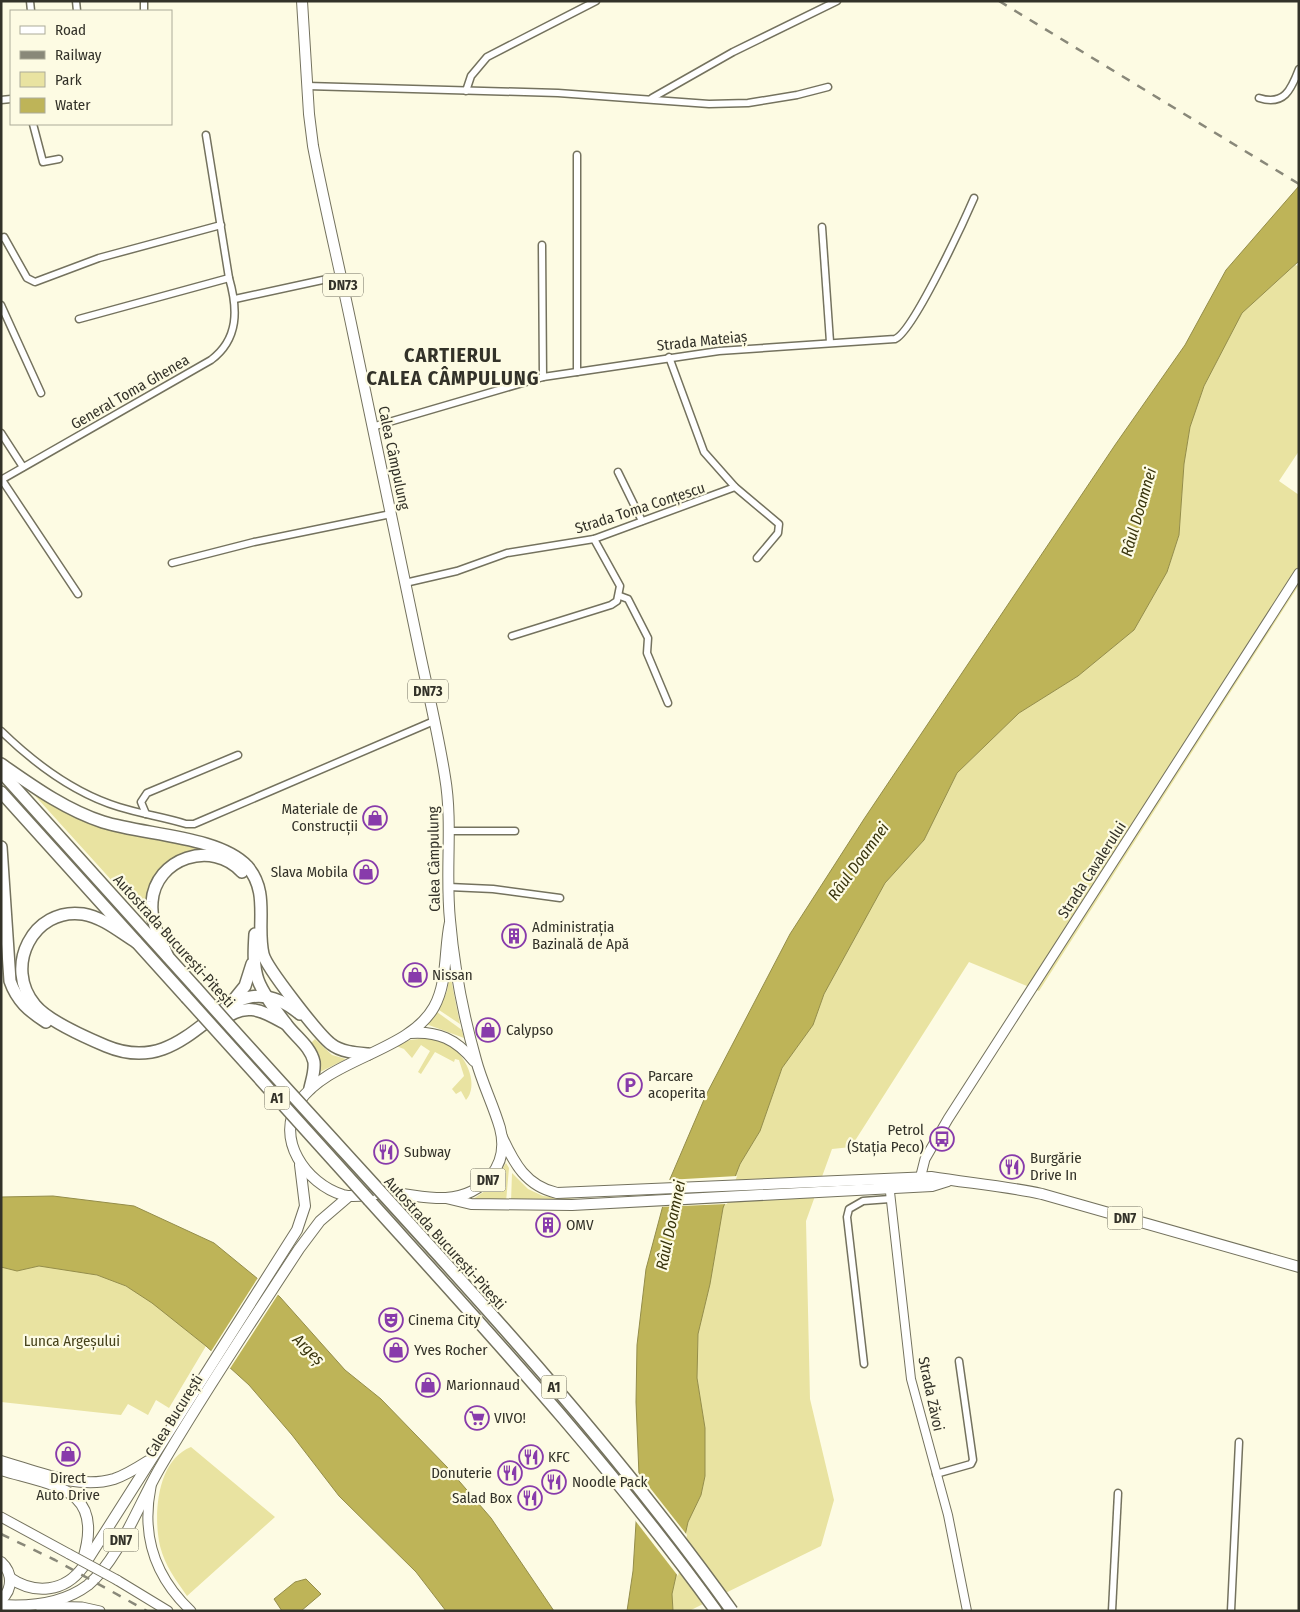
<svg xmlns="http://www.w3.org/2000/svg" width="1300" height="1612" viewBox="0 0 1300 1612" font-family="'Fira Sans Condensed',sans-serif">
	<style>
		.green { fill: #e9e3a1 }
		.water { fill: #beb458; stroke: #948d4a }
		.pier { fill: #fdfbe3 }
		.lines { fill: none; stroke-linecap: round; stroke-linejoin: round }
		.minor-casing { stroke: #74725e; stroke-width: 9 }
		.tertiary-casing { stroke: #74725e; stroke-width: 10 }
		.secondary-casing { stroke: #74725e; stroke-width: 11 }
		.primary-casing { stroke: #74725e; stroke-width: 12 }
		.trunk-casing { stroke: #74725e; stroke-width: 12 }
		.motorway-casing { stroke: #74725e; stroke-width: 14 }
		.minor { stroke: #fff; stroke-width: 6 }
		.tertiary { stroke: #fff; stroke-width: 8 }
		.secondary { stroke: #fff; stroke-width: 9 }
		.primary { stroke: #fff; stroke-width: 10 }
		.trunk { stroke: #fff; stroke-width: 10 }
		.motorway { stroke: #fff; stroke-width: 11 }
		.rail { stroke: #898879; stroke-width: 2.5; stroke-dasharray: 9 9; stroke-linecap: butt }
		.secondary-bridge-casing { stroke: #74725e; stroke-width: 11; stroke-linecap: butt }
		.motorway-bridge-casing { stroke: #74725e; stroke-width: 14; stroke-linecap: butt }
		.secondary-bridge { stroke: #fff; stroke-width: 9 }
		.motorway-bridge { stroke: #fff; stroke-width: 11 }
		.labels { text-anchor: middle; stroke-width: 4.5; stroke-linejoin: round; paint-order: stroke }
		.shield { fill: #fdfbe3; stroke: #706e61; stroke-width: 1 }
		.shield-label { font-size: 14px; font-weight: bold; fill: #333229 }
		.street-label { font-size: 15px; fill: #333229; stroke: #fdfbe3 }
		.poi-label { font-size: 15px; fill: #333229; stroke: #fdfbe3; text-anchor: start }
		.park-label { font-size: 15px; fill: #47431c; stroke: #fdfbe3 }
		.water-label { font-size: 16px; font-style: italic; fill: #38340c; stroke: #fdfbe3 }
		.district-label { font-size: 20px; font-weight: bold; letter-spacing: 1px; fill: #333229; stroke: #fdfbe3 }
	</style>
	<rect width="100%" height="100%" fill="#fdfbe3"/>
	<g class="green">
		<path d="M1295,265L1299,266V451L1279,481L1299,495V585L1039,991L969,962L851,1147L832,1149L806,1221L810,1399L834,1500L821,1546L689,1611H673L672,1594L688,1522L701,1495L705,1476V1428L697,1378L698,1334L710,1284L723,1208L740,1164L760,1131L782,1068L813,1025L824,994L885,883L924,840L957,773L1019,713L1078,676L1134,630L1167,572L1179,536L1184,464L1190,427L1204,386L1242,313Z"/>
		<path d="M29,789L58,804L219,851L162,870L152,925Z"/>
		<path d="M450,974L460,1024L439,1010L447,991Z"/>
		<path d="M437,1012L462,1030L464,1038L426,1024Z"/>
		<path d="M427,1038C436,1040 445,1043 453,1048C467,1058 479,1086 466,1100L461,1091L456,1094L452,1089L464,1076L459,1060L455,1059L454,1062L435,1052L421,1074L418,1072L430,1051L421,1045L412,1058L404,1049L396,1046L410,1040Z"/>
		<path d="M315,1039L332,1055L346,1059L320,1072L319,1054L311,1043Z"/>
		<path d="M506,1163L509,1168L506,1202L470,1201L491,1187Z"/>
		<path d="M512,1173L528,1189L543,1196L589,1200L511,1202Z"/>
		<path d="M39,1266C68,1268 98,1273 125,1286C155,1300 180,1326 206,1346L169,1408L156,1400L148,1415L128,1404L121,1415L1,1402V1267L17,1271Z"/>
		<path d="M191,1447L275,1517L187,1596C176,1580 165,1566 160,1546C153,1515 157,1460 191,1447Z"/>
	</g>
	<g class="water">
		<path d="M1299,186V261L1242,313L1204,386L1190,427L1184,464L1179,535L1167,572L1134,630L1078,676L1019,713L957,773L924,840L885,883L824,994L813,1025L782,1068L760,1131L740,1164L723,1208L710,1284L698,1334L697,1378L705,1428V1476L701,1495L688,1522L672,1594L673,1611H627L633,1571L639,1475L636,1402L637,1345L646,1269L670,1179L706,1095L790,934L864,819L1115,445L1185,345L1226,270Z"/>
		<path d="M53,1196L134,1206L214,1243L280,1297L345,1370L381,1399L447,1467L491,1518L554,1611H446L416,1572L339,1496L292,1435L249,1385L206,1346L152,1303L126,1286L97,1275L39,1266L17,1271L1,1267V1197Z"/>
		<path d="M306,1579L321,1594L301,1611H282L274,1599L295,1582Z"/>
	</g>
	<g class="pier">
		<path d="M737,1176L727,1204L659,1207L667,1180Z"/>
		<path d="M259,1276L279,1293L229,1370L210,1353Z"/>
		<path d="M636,1470L687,1535L683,1554L636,1494Z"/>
		<path d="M635,1496L683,1556L678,1576L634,1519Z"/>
	</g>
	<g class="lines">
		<g class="minor-casing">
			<g id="minor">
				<path d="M30,1L31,11"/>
				<path d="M76,1L77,11"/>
				<path d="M144,1V11"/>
				<path d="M307,86L558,93L709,104L748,103L797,95L828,87"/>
				<path d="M466,91L471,76L487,57L596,1"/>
				<path d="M652,98L733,52L837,1"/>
				<path d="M1259,98C1284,106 1291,90 1299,69"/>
				<path d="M1,100L11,99"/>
				<path d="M33,124L43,162L59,159"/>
				<path d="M577,155V372"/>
				<path d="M822,227L830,342"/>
				<path d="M1,238L4,237L27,278L35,282L99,258L221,225"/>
				<path d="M542,245L543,377"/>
				<path d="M235,299L341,276"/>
				<path d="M1,305L41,393"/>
				<path d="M79,319L229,278"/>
				<path d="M669,357L704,452L735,487L779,524L778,533L757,558"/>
				<path d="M372,427L543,377L719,351L895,339C913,332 964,221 974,198"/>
				<path d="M1,433L23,467"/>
				<path d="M618,472L642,521"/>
				<path d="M1,480L211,360C239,339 238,309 229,278L206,135"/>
				<path d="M2,480L78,594"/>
				<path d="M172,563L254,542L391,514"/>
				<path d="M405,583L457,571L507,553L594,539L735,487"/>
				<path d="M620,596L628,599L648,638L647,653L668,703"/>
				<path d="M512,636L611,605L617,601L620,586L594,539"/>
				<path d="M1,731C35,764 73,793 119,807C141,814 164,817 186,824H194L434,721"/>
				<path d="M146,814L141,802L147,793L238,755"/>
				<path d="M449,831H515"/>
				<path d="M449,887L493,889L560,898"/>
				<path d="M864,1364L847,1217L849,1209L863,1201L890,1199"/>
				<path d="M936,1474L971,1464L973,1460L959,1361"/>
				<path d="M1112,1611L1118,1493"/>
				<path d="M1231,1611L1239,1442"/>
			</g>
		</g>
		<g class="tertiary-casing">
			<path id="tertiary" d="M889,1183L911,1379L948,1515L967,1611"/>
		</g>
		<g class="secondary-casing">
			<g id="secondary">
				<path d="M919,1183L925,1159L948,1119L1299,573"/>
				<path d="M151,1487C141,1536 155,1577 191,1611"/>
				<path d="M1,1517L69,1554"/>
				<path d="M117,1580L168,1611"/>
				<path d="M39,1606L82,1607L100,1611"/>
			</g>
		</g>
		<g class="primary-casing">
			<g id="primary">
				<path d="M502,1137C514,1163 526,1186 557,1193L931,1177C968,1183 1005,1186 1042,1194L1299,1267"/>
				<path d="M446,1198L471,1204L572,1205L932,1186L948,1181"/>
				<path d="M1,1461C36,1471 78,1490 114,1479C126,1475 137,1468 148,1461"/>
				<path d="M1,1470C55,1486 105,1488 83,1559"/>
				<path d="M1,1562C13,1573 13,1589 1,1600"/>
				<path d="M10,1578C35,1595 65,1592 83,1567L297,1230L305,1206L300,1165"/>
				<path d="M1,1605C31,1607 64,1603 88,1585C119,1560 140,1501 161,1466C204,1392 252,1321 299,1249L320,1221L348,1197"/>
			</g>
		</g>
		<g class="trunk-casing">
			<g id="trunk">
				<path d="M302,1L309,114L313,146C325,208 340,270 353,333C375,436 396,540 418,644C427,688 438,732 445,777C453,824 445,872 450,920C454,967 463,1014 476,1060C482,1083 493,1104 500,1128C510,1165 484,1195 446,1198C428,1199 409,1194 391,1193C375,1192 358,1199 343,1195C306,1184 274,1138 299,1102C329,1058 409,1052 434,1007C448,982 444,949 450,922"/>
				<path d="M410,1033C438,1031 456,1039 474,1061"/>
			</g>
		</g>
		<g class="motorway-casing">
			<g id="motorway">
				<path d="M1,764C34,787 66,810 103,822C144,835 219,836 247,866C270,892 256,924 263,954C266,967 319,1035 331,1044C341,1052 356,1053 368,1054"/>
				<path d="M1,772L196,988"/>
				<path d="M1,792L186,997"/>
				<path d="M1,847L10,981C17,1001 29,1011 46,1022"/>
				<path d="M255,934C254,950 253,965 258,980C264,996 277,1012 287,1025C296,1037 311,1047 314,1062C315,1071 312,1079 310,1088"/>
				<path d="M136,942C120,932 102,917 83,914C33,907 3,967 35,1005C48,1021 87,1038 106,1046C199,1085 222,949 300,1014"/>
				<path d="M168,957C161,940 150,922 152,902C155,858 212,839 242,872"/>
				<path d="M232,1002L245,986L252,964"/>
				<path d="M218,1023C245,1001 259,1009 286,1024"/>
				<path d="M369,1200C489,1333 611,1465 716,1611"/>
			</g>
		</g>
		<use href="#minor" class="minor"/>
		<use href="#tertiary" class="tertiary"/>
		<use href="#secondary" class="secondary"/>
		<use href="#primary" class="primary"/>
		<use href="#trunk" class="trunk"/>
		<use href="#motorway" class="motorway"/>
		<g class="rail">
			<path d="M999,1L1299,184"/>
			<path d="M1,1534L55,1560L147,1611"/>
		</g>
		<g class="secondary-bridge-casing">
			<path id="secondary-bridge" d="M69,1554L117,1580"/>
		</g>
		<g class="motorway-bridge-casing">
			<g id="motorway-bridge">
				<path d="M196,988C377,1193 573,1388 732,1611"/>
				<path d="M186,997L369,1200"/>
			</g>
		</g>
		<use href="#secondary-bridge" class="secondary-bridge"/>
		<use href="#motorway-bridge" class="motorway-bridge"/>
	</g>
	<defs>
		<g id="shop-ring" transform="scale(1.25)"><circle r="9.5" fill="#fdfbe3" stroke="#883bab" stroke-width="1.5"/><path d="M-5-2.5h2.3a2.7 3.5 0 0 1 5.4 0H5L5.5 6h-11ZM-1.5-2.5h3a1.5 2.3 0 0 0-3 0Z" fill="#883bab"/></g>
		<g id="building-ring" transform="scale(1.25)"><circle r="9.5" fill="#fdfbe3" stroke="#883bab" stroke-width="1.5"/><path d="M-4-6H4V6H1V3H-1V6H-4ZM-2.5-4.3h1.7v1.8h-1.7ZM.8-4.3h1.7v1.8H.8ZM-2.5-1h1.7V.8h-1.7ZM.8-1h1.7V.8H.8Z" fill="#883bab"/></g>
		<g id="parking-ring" transform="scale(1.25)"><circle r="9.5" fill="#fdfbe3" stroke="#883bab" stroke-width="1.5"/><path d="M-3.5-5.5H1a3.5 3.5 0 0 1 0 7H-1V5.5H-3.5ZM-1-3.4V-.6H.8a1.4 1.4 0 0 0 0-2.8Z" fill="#883bab"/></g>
		<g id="bus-ring" transform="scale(1.25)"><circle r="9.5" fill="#fdfbe3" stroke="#883bab" stroke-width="1.5"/><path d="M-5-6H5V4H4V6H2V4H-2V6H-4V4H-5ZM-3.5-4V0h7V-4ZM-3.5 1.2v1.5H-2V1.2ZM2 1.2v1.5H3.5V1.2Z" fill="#883bab"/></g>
		<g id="restaurant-ring" transform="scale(1.25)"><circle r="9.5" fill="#fdfbe3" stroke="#883bab" stroke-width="1.5"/><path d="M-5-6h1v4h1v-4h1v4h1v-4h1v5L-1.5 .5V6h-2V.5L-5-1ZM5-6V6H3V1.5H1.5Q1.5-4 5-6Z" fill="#883bab"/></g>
		<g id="theatre-ring" transform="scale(1.25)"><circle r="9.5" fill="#fdfbe3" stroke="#883bab" stroke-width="1.5"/><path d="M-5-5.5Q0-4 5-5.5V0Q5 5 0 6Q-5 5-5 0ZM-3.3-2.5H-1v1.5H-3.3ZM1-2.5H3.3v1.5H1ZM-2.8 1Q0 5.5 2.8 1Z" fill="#883bab"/></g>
		<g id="supermarket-ring" transform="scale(1.25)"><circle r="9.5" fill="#fdfbe3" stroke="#883bab" stroke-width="1.5"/><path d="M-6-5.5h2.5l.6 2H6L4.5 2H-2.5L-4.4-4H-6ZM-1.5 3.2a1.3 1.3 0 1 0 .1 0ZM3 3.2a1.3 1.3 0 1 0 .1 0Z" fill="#883bab"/></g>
	</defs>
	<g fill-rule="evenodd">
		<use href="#shop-ring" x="375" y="818"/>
		<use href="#shop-ring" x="366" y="872"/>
		<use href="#building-ring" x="514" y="936"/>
		<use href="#shop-ring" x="415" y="975"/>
		<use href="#shop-ring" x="488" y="1030"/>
		<use href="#parking-ring" x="630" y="1085"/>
		<use href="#bus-ring" x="942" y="1139"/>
		<use href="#restaurant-ring" x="386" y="1152"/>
		<use href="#restaurant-ring" x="1012" y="1167"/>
		<use href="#building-ring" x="548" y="1225"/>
		<use href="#theatre-ring" x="391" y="1320"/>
		<use href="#shop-ring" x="396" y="1350"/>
		<use href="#shop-ring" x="428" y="1385"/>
		<use href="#supermarket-ring" x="477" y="1418"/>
		<use href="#shop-ring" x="68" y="1454"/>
		<use href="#restaurant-ring" x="531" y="1457"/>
		<use href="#restaurant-ring" x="510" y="1473"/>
		<use href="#restaurant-ring" x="554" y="1482"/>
		<use href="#restaurant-ring" x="530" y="1498"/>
	</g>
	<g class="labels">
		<g class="shield">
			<rect x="323" y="273.5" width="40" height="23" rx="4"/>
			<rect x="408" y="679.5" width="40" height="23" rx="4"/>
			<rect x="264.5" y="1086.5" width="25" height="23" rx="4"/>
			<rect x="470.5" y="1168.5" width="35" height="23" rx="4"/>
			<rect x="1107.5" y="1206.5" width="35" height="23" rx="4"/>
			<rect x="541.5" y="1375.5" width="25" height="23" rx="4"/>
			<rect x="103.5" y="1528.5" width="35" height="23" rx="4"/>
		</g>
		<g class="shield-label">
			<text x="343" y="290">DN73</text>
			<text x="428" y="696">DN73</text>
			<text x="277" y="1103">A1</text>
			<text x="488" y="1185">DN7</text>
			<text x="1125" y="1223">DN7</text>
			<text x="554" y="1392">A1</text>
			<text x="121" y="1545">DN7</text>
		</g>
		<g class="street-label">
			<text transform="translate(702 341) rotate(-6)" y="5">Strada Mateiaș</text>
			<text transform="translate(130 392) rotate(-30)" y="5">General Toma Ghenea</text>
			<text transform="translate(394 458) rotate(78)" y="5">Calea Câmpulung</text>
			<text transform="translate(640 508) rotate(-18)" y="5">Strada Toma Conțescu</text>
			<text transform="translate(434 859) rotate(-91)" y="5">Calea Câmpulung</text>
			<text transform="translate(1092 870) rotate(-57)" y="5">Strada Cavalerului</text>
			<text transform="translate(174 941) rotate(48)" y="5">Autostrada București-Pitești</text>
			<text transform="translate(445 1243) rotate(48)" y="5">Autostrada București-Pitești</text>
			<text transform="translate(931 1394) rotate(78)" y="5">Strada Zăvoi</text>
			<text transform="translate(174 1416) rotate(-58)" y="5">Calea București</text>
		</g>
		<g class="poi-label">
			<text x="358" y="814" text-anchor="end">Materiale de<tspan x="358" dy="17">Construcții</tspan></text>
			<text x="348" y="877" text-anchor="end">Slava Mobila</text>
			<text x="532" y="932">Administrația<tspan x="532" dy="17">Bazinală de Apă</tspan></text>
			<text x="432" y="980">Nissan</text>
			<text x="506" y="1035">Calypso</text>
			<text x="648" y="1081">Parcare<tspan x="648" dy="17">acoperita</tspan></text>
			<text x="924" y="1135" text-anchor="end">Petrol<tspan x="924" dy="17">(Stația Peco)</tspan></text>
			<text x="404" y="1157">Subway</text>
			<text x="1030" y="1163">Burgărie<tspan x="1030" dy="17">Drive In</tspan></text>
			<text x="566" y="1230">OMV</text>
			<text x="408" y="1325">Cinema City</text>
			<text x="414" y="1355">Yves Rocher</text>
			<text x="446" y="1390">Marionnaud</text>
			<text x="494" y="1423">VIVO!</text>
			<text x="548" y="1462">KFC</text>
			<text x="492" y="1478" text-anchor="end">Donuterie</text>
			<text x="68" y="1483" text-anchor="middle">Direct<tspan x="68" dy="17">Auto Drive</tspan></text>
			<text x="572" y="1487">Noodle Pack</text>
			<text x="512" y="1503" text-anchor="end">Salad Box</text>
		</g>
		<g class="park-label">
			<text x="72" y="1346">Lunca Argeșului</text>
		</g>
		<g class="water-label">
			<text transform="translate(1138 512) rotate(-74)" y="6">Râul Doamnei</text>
			<text transform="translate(858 861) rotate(-54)" y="6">Râul Doamnei</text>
			<text transform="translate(670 1225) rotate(-78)" y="6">Râul Doamnei</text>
			<text transform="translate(309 1349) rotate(44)" y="6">Argeș</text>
		</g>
		<g class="district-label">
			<text x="453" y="362">CARTIERUL<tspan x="453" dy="23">CALEA CÂMPULUNG</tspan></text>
		</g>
	</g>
	<rect width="1300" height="1612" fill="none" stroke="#333229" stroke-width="5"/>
	<rect x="10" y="10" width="162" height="115" fill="#fdfbe3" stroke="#acab99"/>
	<rect x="20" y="26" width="25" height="8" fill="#ffffff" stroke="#acab99"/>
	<text x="55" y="35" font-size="15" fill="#333229">Road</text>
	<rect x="20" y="51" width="25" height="8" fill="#898879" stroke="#acab99"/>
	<text x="55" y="60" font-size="15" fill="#333229">Railway</text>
	<rect x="20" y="72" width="25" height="15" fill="#e9e3a1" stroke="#acab99"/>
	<text x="55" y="85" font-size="15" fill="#333229">Park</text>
	<rect x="20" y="98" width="25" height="15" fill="#beb458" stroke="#acab99"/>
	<text x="55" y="110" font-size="15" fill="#333229">Water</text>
</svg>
